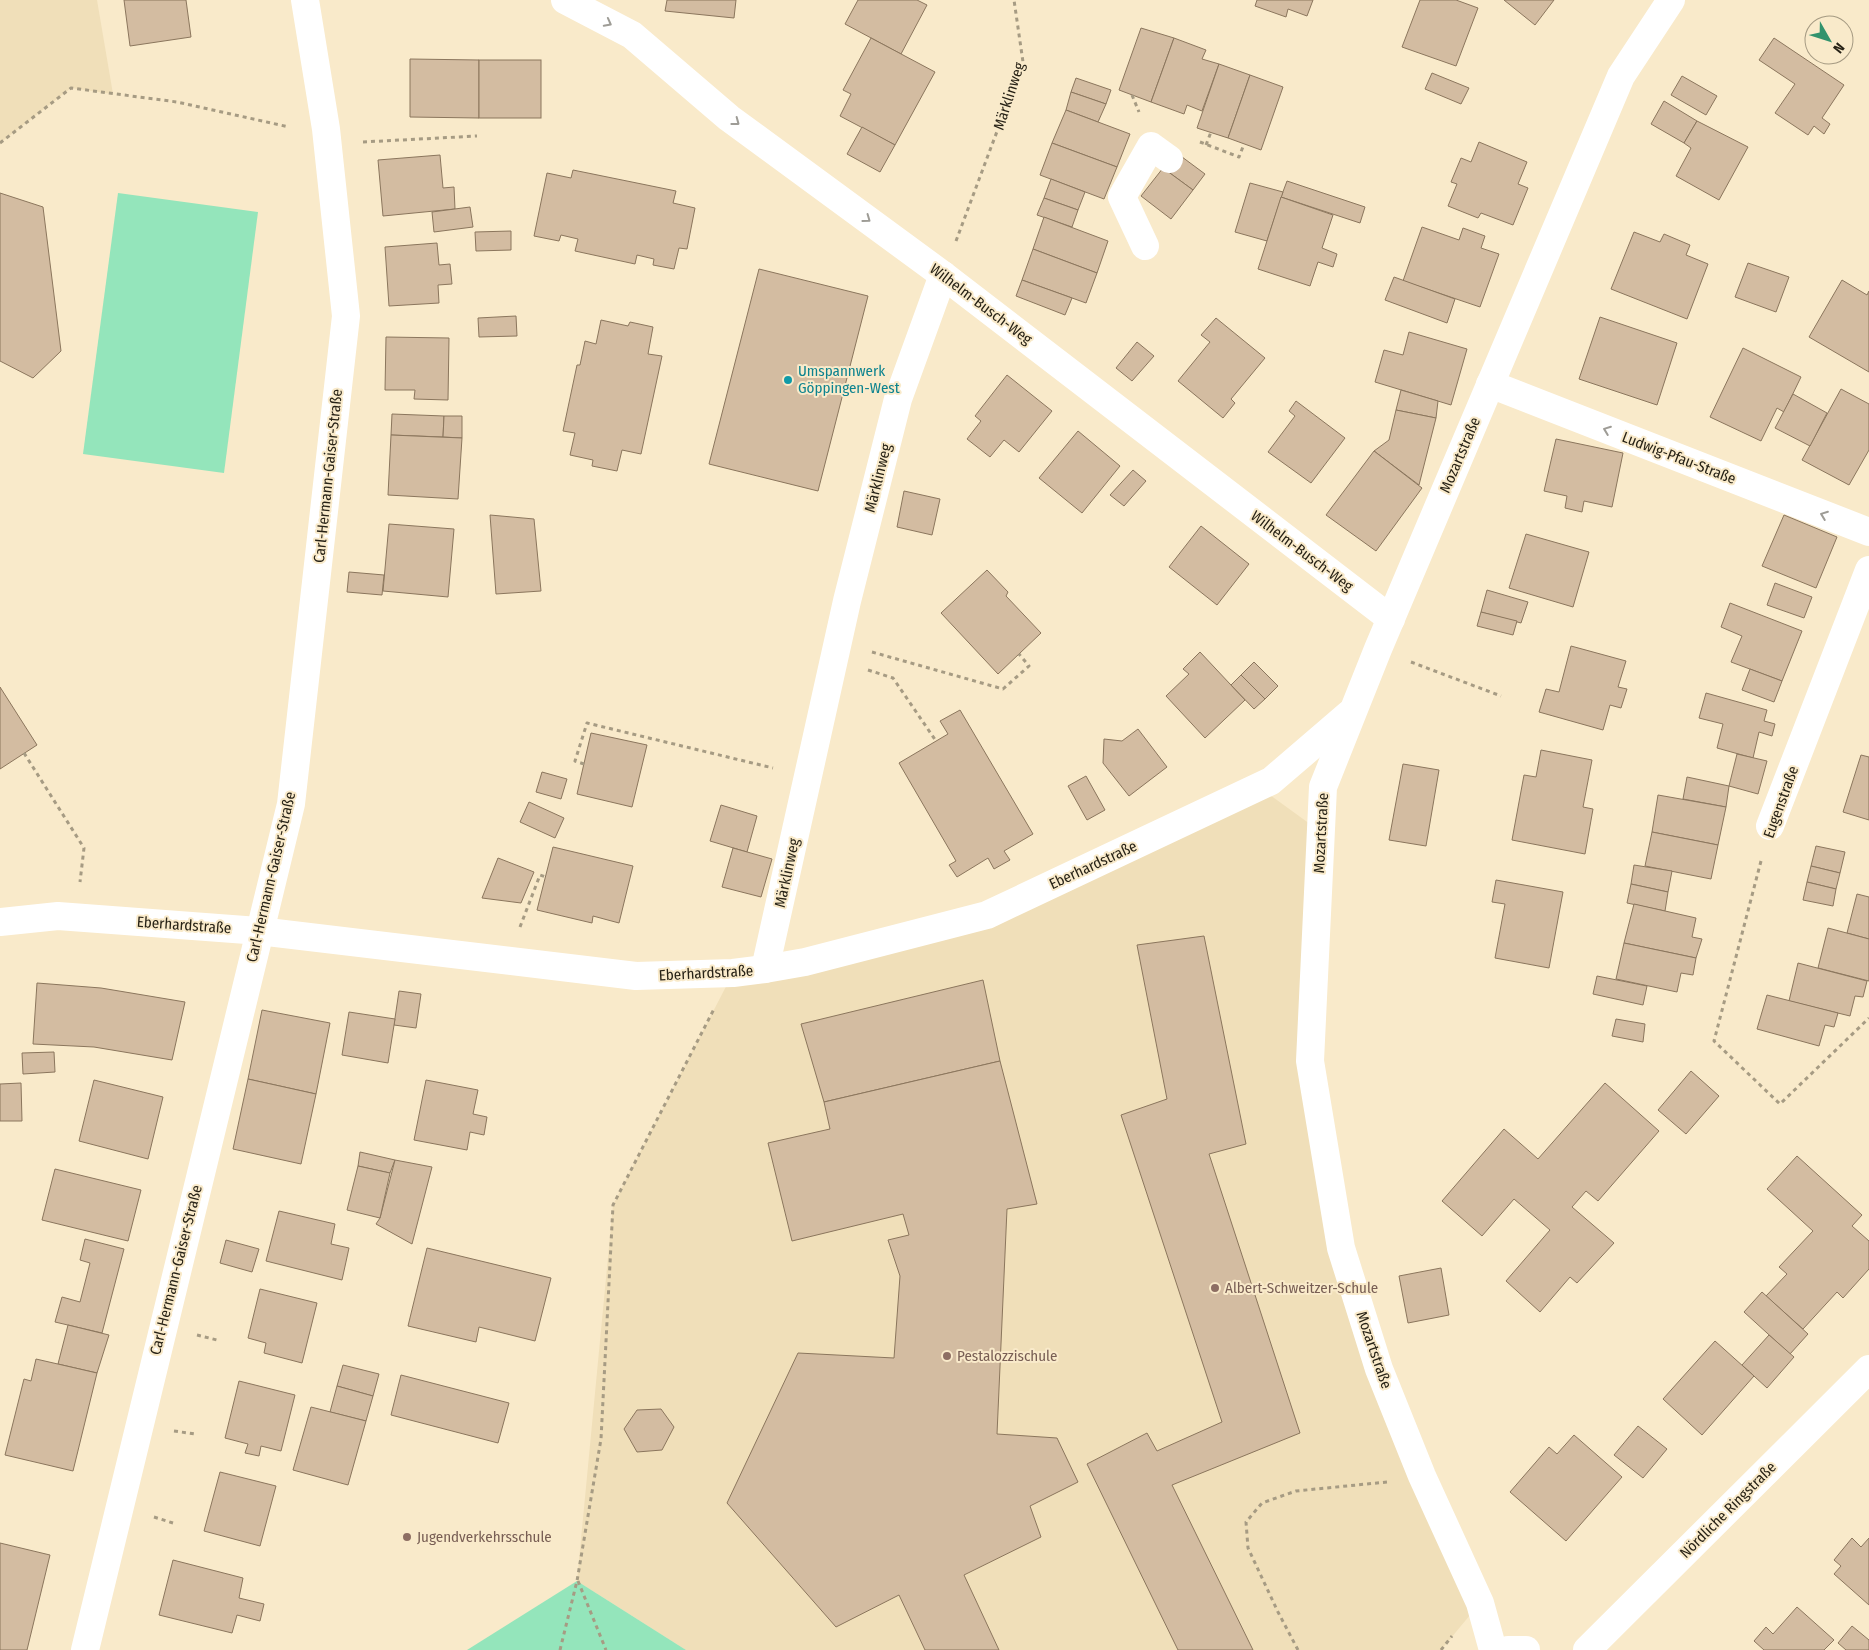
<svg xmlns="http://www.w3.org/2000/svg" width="1869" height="1650" viewBox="0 0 1869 1650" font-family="'Fira Sans Condensed',sans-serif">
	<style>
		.built { fill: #f0dfb9 }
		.green { fill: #94e5bb }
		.building { fill: #d3bca1; stroke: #8b765d }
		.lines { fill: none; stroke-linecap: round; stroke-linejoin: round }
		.path { stroke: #a69b83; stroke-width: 3; stroke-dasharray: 4 4; stroke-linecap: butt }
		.minor { stroke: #fff; stroke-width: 28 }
		.oneway { stroke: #9e9c96 }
		.culture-dot { fill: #0f9aa8; stroke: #f9eaca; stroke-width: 2 }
		.education-dot { fill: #8d6e63; stroke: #f9eaca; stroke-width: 2 }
		.labels { text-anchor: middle; stroke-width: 4; stroke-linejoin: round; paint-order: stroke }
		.street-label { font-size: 15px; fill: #272216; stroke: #f9eaca }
		.culture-label { font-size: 15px; fill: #0d838f; stroke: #f9eaca; text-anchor: start }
		.education-label { font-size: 15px; fill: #785e54; stroke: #f9eaca; text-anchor: start }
	</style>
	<rect width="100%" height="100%" fill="#f9eaca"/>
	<g class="built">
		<path d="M0,0H97L113,94L71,88L0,143Z"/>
		<path d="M1259,787L1321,832L1310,1061L1341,1248L1480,1603L1441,1650H686L577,1581L613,1205L733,973L987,915Z"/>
	</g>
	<g class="green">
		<path d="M118,193L258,212L224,473L83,454Z"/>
		<path d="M577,1581L686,1650H467Z"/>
	</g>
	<g class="building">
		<path d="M124,0H186L191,37L130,46Z"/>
		<path d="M667,0H736L734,18L665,11Z"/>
		<path d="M858,0H917L927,5L901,54L845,24Z"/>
		<path d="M1257,0H1313L1307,16L1288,9L1286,17L1255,6Z"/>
		<path d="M1420,0H1456L1478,8L1456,66L1402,47Z"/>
		<path d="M1504,0H1554L1535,25Z"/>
		<path d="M1141,28L1174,38L1151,102L1119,90Z"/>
		<path d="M871,38L935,72L895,145L840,116L851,94L843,90Z"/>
		<path d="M1174,38L1206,50L1202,59L1219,64L1202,111L1187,105L1184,114L1151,102Z"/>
		<path d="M1774,38L1844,85L1822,118L1830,124L1824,134L1814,126L1808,135L1775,113L1795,84L1759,60Z"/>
		<path d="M410,59L479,60V118L410,117Z"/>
		<rect x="479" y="60" width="62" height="58"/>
		<path d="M1219,64L1250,75L1228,138L1197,128Z"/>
		<path d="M1432,73L1469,88L1461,104L1425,89Z"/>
		<path d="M1250,75L1283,87L1261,150L1228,138Z"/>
		<path d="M1682,76L1717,96L1706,115L1671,95Z"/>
		<path d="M1076,78L1111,90L1106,104L1071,92Z"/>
		<path d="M1071,92L1106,104L1098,122L1066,110Z"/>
		<path d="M1664,101L1697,121L1684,143L1651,124Z"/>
		<path d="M1066,110L1130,134L1117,167L1052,143Z"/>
		<path d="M1697,121L1748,147L1719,200L1676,176L1691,148L1684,143Z"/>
		<path d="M862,127L895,145L880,172L847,154Z"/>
		<path d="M1479,142L1527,162L1518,184L1528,188L1513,225L1481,213L1478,218L1448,206L1457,184L1451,182L1461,158L1471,162Z"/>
		<path d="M1052,143L1117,167L1104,199L1040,175Z"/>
		<path d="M1174,151L1205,174L1193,190L1163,168Z"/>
		<path d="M440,155L443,188L454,187L455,209L383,216L378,160Z"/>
		<path d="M1163,168L1193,190L1171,219L1141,196Z"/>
		<path d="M573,170L676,191L673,203L695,208L687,249L679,248L674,269L653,265L654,259L637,255L635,264L575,251L578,239L561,235L559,241L534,236L547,173L571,178Z"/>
		<path d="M1051,179L1085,192L1078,210L1044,198Z"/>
		<path d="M1287,181L1365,207L1360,223L1281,197Z"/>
		<path d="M1250,183L1283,192L1267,241L1235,232Z"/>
		<path d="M0,193L43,207L61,351L33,378L0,361Z"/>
		<path d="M1281,197L1333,215L1322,248L1337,254L1333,267L1318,262L1310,286L1258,269Z"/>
		<path d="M1044,198L1078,210L1072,227L1037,215Z"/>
		<path d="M470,207L473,227L434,232L432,212Z"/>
		<path d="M1044,217L1108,241L1097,273L1033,249Z"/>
		<path d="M1422,227L1459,240L1463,228L1485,236L1481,248L1499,254L1480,307L1403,281Z"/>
		<path d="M511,231V250L476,251L475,232Z"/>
		<path d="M1634,232L1660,242L1664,234L1690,245L1686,255L1708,264L1687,319L1611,289Z"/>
		<path d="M437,243L439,265L450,264L452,284L438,285L439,303L389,306L385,247Z"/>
		<path d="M1033,249L1097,273L1086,303L1022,280Z"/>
		<path d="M1748,263L1789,277L1776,312L1735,297Z"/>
		<path d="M759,269L868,296L818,491L709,464Z"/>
		<path d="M1394,277L1455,299L1447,323L1385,300Z"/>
		<path d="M1022,280L1072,298L1065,315L1016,296Z"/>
		<path d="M1842,280L1867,295L1869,291V372L1809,337Z"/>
		<path d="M516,316L517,336L479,337L478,318Z"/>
		<path d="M1600,317L1677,343L1657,405L1579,379Z"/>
		<path d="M1216,318L1265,358L1231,399L1235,403L1223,418L1178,381L1210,342L1201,335Z"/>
		<path d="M601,320L628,326L630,322L653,327L648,354L662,356L641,454L622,450L617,471L592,466L593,460L570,455L575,433L563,431L577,365H580L585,341L596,344Z"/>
		<path d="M1409,332L1467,349L1451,405L1375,382L1384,350L1403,355Z"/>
		<path d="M386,337L449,338L448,400L414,399L415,390H385Z"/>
		<path d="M1137,342L1154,356L1132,381L1116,368Z"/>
		<path d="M1743,348L1801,377L1784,412L1777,408L1761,441L1710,417Z"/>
		<path d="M1007,375L1052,411L1019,452L1004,440L990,457L967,439L981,421L975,416Z"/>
		<path d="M1841,389L1869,404V450L1849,485L1802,460Z"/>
		<path d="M1401,390L1438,401L1436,418L1396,410Z"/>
		<path d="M1793,394L1827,413L1810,446L1775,428Z"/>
		<path d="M1296,401L1345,438L1311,483L1268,452L1295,416L1289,411Z"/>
		<path d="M1396,410L1436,418L1419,485L1374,451L1389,440Z"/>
		<path d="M392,414L444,416L443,437L391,435Z"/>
		<path d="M444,416H462V438L443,437Z"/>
		<path d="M1078,431L1120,466L1082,513L1039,478Z"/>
		<path d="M391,435L462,438L458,499L388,495Z"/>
		<path d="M1556,439L1623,453L1612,507L1584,501L1582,512L1565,508L1567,496L1544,491Z"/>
		<path d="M1374,451L1422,488L1376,551L1326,515Z"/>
		<path d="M1133,470L1146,481L1124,506L1110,495Z"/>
		<path d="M904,491L940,499L932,535L897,527Z"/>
		<path d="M490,515L534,519L541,591L496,594Z"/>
		<path d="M1784,515L1837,537L1816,588L1762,566Z"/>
		<path d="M389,524L454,529L448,597L383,591Z"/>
		<path d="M1201,526L1249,564L1217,605L1169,567Z"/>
		<path d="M1526,534L1589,552L1573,607L1509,588Z"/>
		<path d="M987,570L1008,592L1006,596L1041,633L998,674L941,613Z"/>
		<path d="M349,572L384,575L382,595L347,592Z"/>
		<path d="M1775,583L1812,597L1804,618L1767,605Z"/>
		<path d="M1487,590L1528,602L1521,623L1481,612Z"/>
		<path d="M1730,603L1802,631L1782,681L1731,662L1742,636L1721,627Z"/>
		<path d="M1481,612L1517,621L1513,635L1477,626Z"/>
		<path d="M1571,646L1626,661L1618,687L1627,689L1621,708L1610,705L1603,730L1539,712L1546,689L1559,692Z"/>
		<path d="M1200,652L1245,700L1205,738L1166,696L1189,674L1183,669Z"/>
		<path d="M1254,662L1278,686L1265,699L1241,675Z"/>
		<path d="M1750,669L1782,681L1774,702L1742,690Z"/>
		<path d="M1241,675L1265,699L1254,709L1231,685Z"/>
		<path d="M0,687L37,745L0,769Z"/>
		<path d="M1706,693L1767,710L1764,721L1775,724L1772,736L1759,732L1753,758L1717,748L1723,724L1699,718Z"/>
		<path d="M960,710L1033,834L1004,851L1010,860L994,869L988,858L957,877L949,865L956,861L899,763L948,734L940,721Z"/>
		<path d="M1138,729L1167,767L1129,796L1103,763L1104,739L1122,741Z"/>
		<path d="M591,733L647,745L632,807L577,794Z"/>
		<path d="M1541,750L1592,760L1583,807L1593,809L1585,854L1512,840L1524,775L1536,777Z"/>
		<path d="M1737,754L1767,761L1758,794L1729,786Z"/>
		<path d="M1861,755L1869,757V820L1843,812Z"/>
		<path d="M1403,764L1439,770L1426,846L1389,840Z"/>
		<path d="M542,772L567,779L561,799L536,792Z"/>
		<path d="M1086,776L1105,810L1087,820L1068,786Z"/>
		<path d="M1687,777L1729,786L1726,807L1683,799Z"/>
		<path d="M1658,795L1726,807L1718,845L1652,832Z"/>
		<path d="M529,802L564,818L555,838L520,822Z"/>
		<path d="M721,805L757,816L747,852L710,841Z"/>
		<path d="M1652,832L1718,845L1711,879L1645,866Z"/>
		<path d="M1816,846L1845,852L1840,873L1811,866Z"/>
		<path d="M553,847L633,866L619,923L593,916L592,923L537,910Z"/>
		<path d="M733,848L772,859L761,897L722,887Z"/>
		<path d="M498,858L534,872L521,903L482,898Z"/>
		<path d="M1634,865L1672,871L1668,892L1631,884Z"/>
		<path d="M1811,866L1840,873L1836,889L1807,882Z"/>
		<path d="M1496,880L1563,892L1549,968L1495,958L1505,904L1492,902Z"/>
		<path d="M1807,882L1836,889L1833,906L1803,900Z"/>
		<path d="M1631,884L1668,892L1665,911L1627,903Z"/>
		<path d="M1857,894L1869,897V939L1847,933Z"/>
		<path d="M1634,904L1696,918L1692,937L1702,939L1696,958L1624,943Z"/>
		<path d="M1828,928L1869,939V981L1818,968Z"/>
		<path d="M1204,936L1246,1144L1209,1154L1300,1433L1172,1485L1253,1650H1178L1087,1464L1147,1433L1157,1451L1222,1422L1121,1115L1167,1099L1137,945Z"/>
		<path d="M1624,943L1696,958L1693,975L1681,973L1677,992L1616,979Z"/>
		<path d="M1798,963L1867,981L1863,997L1855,996L1850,1016L1789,1001Z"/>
		<path d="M1597,976L1647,986L1643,1005L1593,994Z"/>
		<path d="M983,980L1000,1061L824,1102L801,1024Z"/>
		<path d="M37,983L101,988L185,1002L172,1060L94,1047L33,1044Z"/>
		<path d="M399,991L421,994L416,1028L394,1025Z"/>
		<path d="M1767,995L1838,1013L1834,1027L1825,1025L1819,1046L1757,1029Z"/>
		<path d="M262,1010L330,1023L316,1094L248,1079Z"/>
		<path d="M349,1012L395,1019L388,1063L342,1055Z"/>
		<path d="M1616,1019L1645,1024L1643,1042L1612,1036Z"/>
		<path d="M54,1052L55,1072L23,1074L22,1053Z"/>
		<path d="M1000,1061L1037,1204L1007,1209L997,1434L1057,1438L1078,1482L1030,1506L1041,1537L964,1575L999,1650H925L899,1595L836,1627L727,1503L798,1353L894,1358L900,1276L888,1240L909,1235L903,1214L792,1241L768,1143L830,1129L824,1102Z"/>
		<path d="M1691,1071L1719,1096L1686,1134L1658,1110Z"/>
		<path d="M248,1079L316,1094L301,1164L233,1149Z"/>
		<path d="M94,1080L163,1097L148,1159L79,1141Z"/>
		<path d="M426,1080L478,1090L473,1114L487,1117L484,1135L470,1132L467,1150L414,1140Z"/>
		<path d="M21,1083L22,1121H0V1084Z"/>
		<path d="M1605,1083L1659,1131L1598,1201L1586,1191L1572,1207L1614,1243L1577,1283L1570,1277L1540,1312L1506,1281L1550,1230L1514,1199L1482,1236L1442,1201L1504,1129L1538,1159Z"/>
		<path d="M360,1152L395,1160L390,1173L358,1166Z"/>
		<path d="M1797,1156L1862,1215L1852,1226L1869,1241V1269L1843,1298L1837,1292L1803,1329L1766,1296L1787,1274L1779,1267L1813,1231L1767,1189Z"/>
		<path d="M395,1160L432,1167L412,1244L376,1224L380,1218Z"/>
		<path d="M358,1166L390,1173L380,1218L347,1210Z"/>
		<path d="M55,1169L141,1190L128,1241L42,1220Z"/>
		<path d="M279,1211L335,1224L331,1244L349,1248L342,1280L266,1261Z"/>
		<path d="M85,1239L124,1249L102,1333L55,1322L62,1297L80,1302L90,1263L80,1260Z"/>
		<path d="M226,1240L259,1249L252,1272L220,1263Z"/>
		<path d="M427,1248L551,1278L535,1341L479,1327L476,1342L408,1326Z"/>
		<path d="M1441,1268L1449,1315L1408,1323L1399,1276Z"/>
		<path d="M260,1289L317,1303L302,1363L264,1353L266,1343L248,1338Z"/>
		<path d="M1762,1292L1808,1334L1790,1354L1744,1312Z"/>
		<path d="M68,1325L109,1335L97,1373L58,1364Z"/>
		<path d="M1769,1335L1794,1357L1767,1388L1742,1365Z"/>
		<path d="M1715,1341L1754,1376L1702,1435L1663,1399Z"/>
		<path d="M36,1359L97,1373L73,1471L5,1455L24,1379L31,1381Z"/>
		<path d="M343,1365L379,1374L373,1396L337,1386Z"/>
		<path d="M401,1375L509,1403L498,1443L391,1415Z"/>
		<path d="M239,1381L295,1395L281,1451L261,1446L259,1456L245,1453L248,1444L225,1438Z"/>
		<path d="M337,1386L373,1396L366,1421L330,1412Z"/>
		<path d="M311,1407L366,1421L348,1485L293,1470Z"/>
		<path d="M661,1409L674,1427L662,1450L637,1452L624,1429L637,1410Z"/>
		<path d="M1638,1426L1667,1449L1643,1478L1614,1455Z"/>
		<path d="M1574,1435L1622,1477L1566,1541L1510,1492L1549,1447L1557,1454Z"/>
		<path d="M220,1472L276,1486L260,1546L204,1531Z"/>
		<path d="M1852,1538L1861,1547L1869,1538V1605L1834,1574L1841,1566L1834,1560Z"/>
		<path d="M0,1543L50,1555L27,1650H0Z"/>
		<path d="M173,1560L243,1578L239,1598L264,1604L260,1621L237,1615L232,1633L159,1615Z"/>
		<path d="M1797,1607L1834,1640L1824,1650H1764L1754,1641L1766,1627L1773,1634Z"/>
		<path d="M1852,1626L1869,1640V1650H1846L1838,1643Z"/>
	</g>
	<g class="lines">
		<g class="path">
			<path d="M1132,95L1139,112"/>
			<path d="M363,142L477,136"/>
			<path d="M1200,142L1239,157L1244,144"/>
			<path d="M0,143L71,88L177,102L289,127"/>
			<path d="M1206,145L1211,132"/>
			<path d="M956,241L1023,62L1014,0"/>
			<path d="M872,652L1003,689L1029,666L1019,654"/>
			<path d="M1411,662L1501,696"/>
			<path d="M868,670L893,678L936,741"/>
			<path d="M24,753L84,848L80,882"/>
			<path d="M584,764L575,761L587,723L773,768"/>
			<path d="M1761,861L1714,1041L1780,1104L1869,1018"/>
			<path d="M520,927L540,875L546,877"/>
			<path d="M197,1335L217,1340"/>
			<path d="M174,1431L195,1434"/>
			<path d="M154,1517L173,1523"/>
			<path d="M578,1581L606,1650"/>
			<path d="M560,1650L577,1581L601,1439L613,1205L714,1009"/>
			<path d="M1298,1650L1278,1612L1248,1548L1246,1522L1262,1503L1296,1491L1387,1482"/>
			<path d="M1441,1650L1452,1636"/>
		</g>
		<g class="minor">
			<path d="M565,0L632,35L729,118L943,275L1391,619"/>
			<path d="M1145,246L1122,197L1151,146L1169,159"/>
			<path d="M1490,384L1869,532"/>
			<path d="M1770,826L1869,570"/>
			<path d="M0,922L58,916L259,931L636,976L733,973L765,969L805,962L987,915L1271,781L1349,714"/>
			<path d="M765,969L847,601L898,399L943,275"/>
			<path d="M85,1650L291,804L346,316L326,129L305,0"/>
			<path d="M1493,1650L1480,1603L1422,1476L1379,1369L1341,1248L1310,1061L1323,787L1378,649L1621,76L1671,0"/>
			<path d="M1508,1650H1526"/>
			<path d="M1587,1650L1869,1369"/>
		</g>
	</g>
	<defs><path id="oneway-chevron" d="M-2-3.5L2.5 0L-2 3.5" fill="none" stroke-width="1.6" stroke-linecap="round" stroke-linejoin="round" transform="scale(1.25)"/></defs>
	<g class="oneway">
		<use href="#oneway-chevron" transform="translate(608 23) rotate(28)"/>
		<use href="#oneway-chevron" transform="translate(736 122) rotate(37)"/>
		<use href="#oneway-chevron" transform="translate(867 219) rotate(36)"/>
		<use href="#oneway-chevron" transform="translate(1607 430) rotate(-159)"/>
		<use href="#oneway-chevron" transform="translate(1824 515) rotate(-159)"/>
	</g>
	<circle class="culture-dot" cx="788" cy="380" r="5"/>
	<g class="education-dot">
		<circle cx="1215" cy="1288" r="5"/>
		<circle cx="947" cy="1356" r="5"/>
		<circle cx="407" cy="1537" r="5"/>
	</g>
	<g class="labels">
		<g class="street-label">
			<text transform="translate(1009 96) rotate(-72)" y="5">Märklinweg</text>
			<text transform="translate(981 304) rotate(37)" y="5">Wilhelm-Busch-Weg</text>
			<text transform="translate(1460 455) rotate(-67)" y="5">Mozartstraße</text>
			<text transform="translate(1679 458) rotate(21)" y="5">Ludwig-Pfau-Straße</text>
			<text transform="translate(328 476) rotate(-84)" y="5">Carl-Hermann-Gaiser-Straße</text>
			<text transform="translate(878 478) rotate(-76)" y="5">Märklinweg</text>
			<text transform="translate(1302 551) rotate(37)" y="5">Wilhelm-Busch-Weg</text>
			<text transform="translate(1781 802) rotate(-70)" y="5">Eugenstraße</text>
			<text transform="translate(1321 833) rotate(-87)" y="5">Mozartstraße</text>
			<text transform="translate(1093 865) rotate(-25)" y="5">Eberhardstraße</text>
			<text transform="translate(787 873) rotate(-78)" y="5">Märklinweg</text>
			<text transform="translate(271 877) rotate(-77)" y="5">Carl-Hermann-Gaiser-Straße</text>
			<text transform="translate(184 925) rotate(4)" y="5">Eberhardstraße</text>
			<text transform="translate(706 973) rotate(-3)" y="5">Eberhardstraße</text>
			<text transform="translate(176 1270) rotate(-76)" y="5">Carl-Hermann-Gaiser-Straße</text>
			<text transform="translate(1374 1350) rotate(71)" y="5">Mozartstraße</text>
			<text transform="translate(1728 1510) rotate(-45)" y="5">Nördliche Ringstraße</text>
		</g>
		<g class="culture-label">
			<text x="798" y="376">Umspannwerk<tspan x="798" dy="17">Göppingen-West</tspan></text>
		</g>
		<g class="education-label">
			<text x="1225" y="1293">Albert-Schweitzer-Schule</text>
			<text x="957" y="1361">Pestalozzischule</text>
			<text x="417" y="1542">Jugendverkehrsschule</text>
		</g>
	</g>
	<g transform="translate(1829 40) rotate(129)"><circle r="24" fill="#f9eaca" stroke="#a59a82"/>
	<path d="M0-4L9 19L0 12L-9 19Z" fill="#32936d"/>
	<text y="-8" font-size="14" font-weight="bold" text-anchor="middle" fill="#272216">N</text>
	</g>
</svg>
